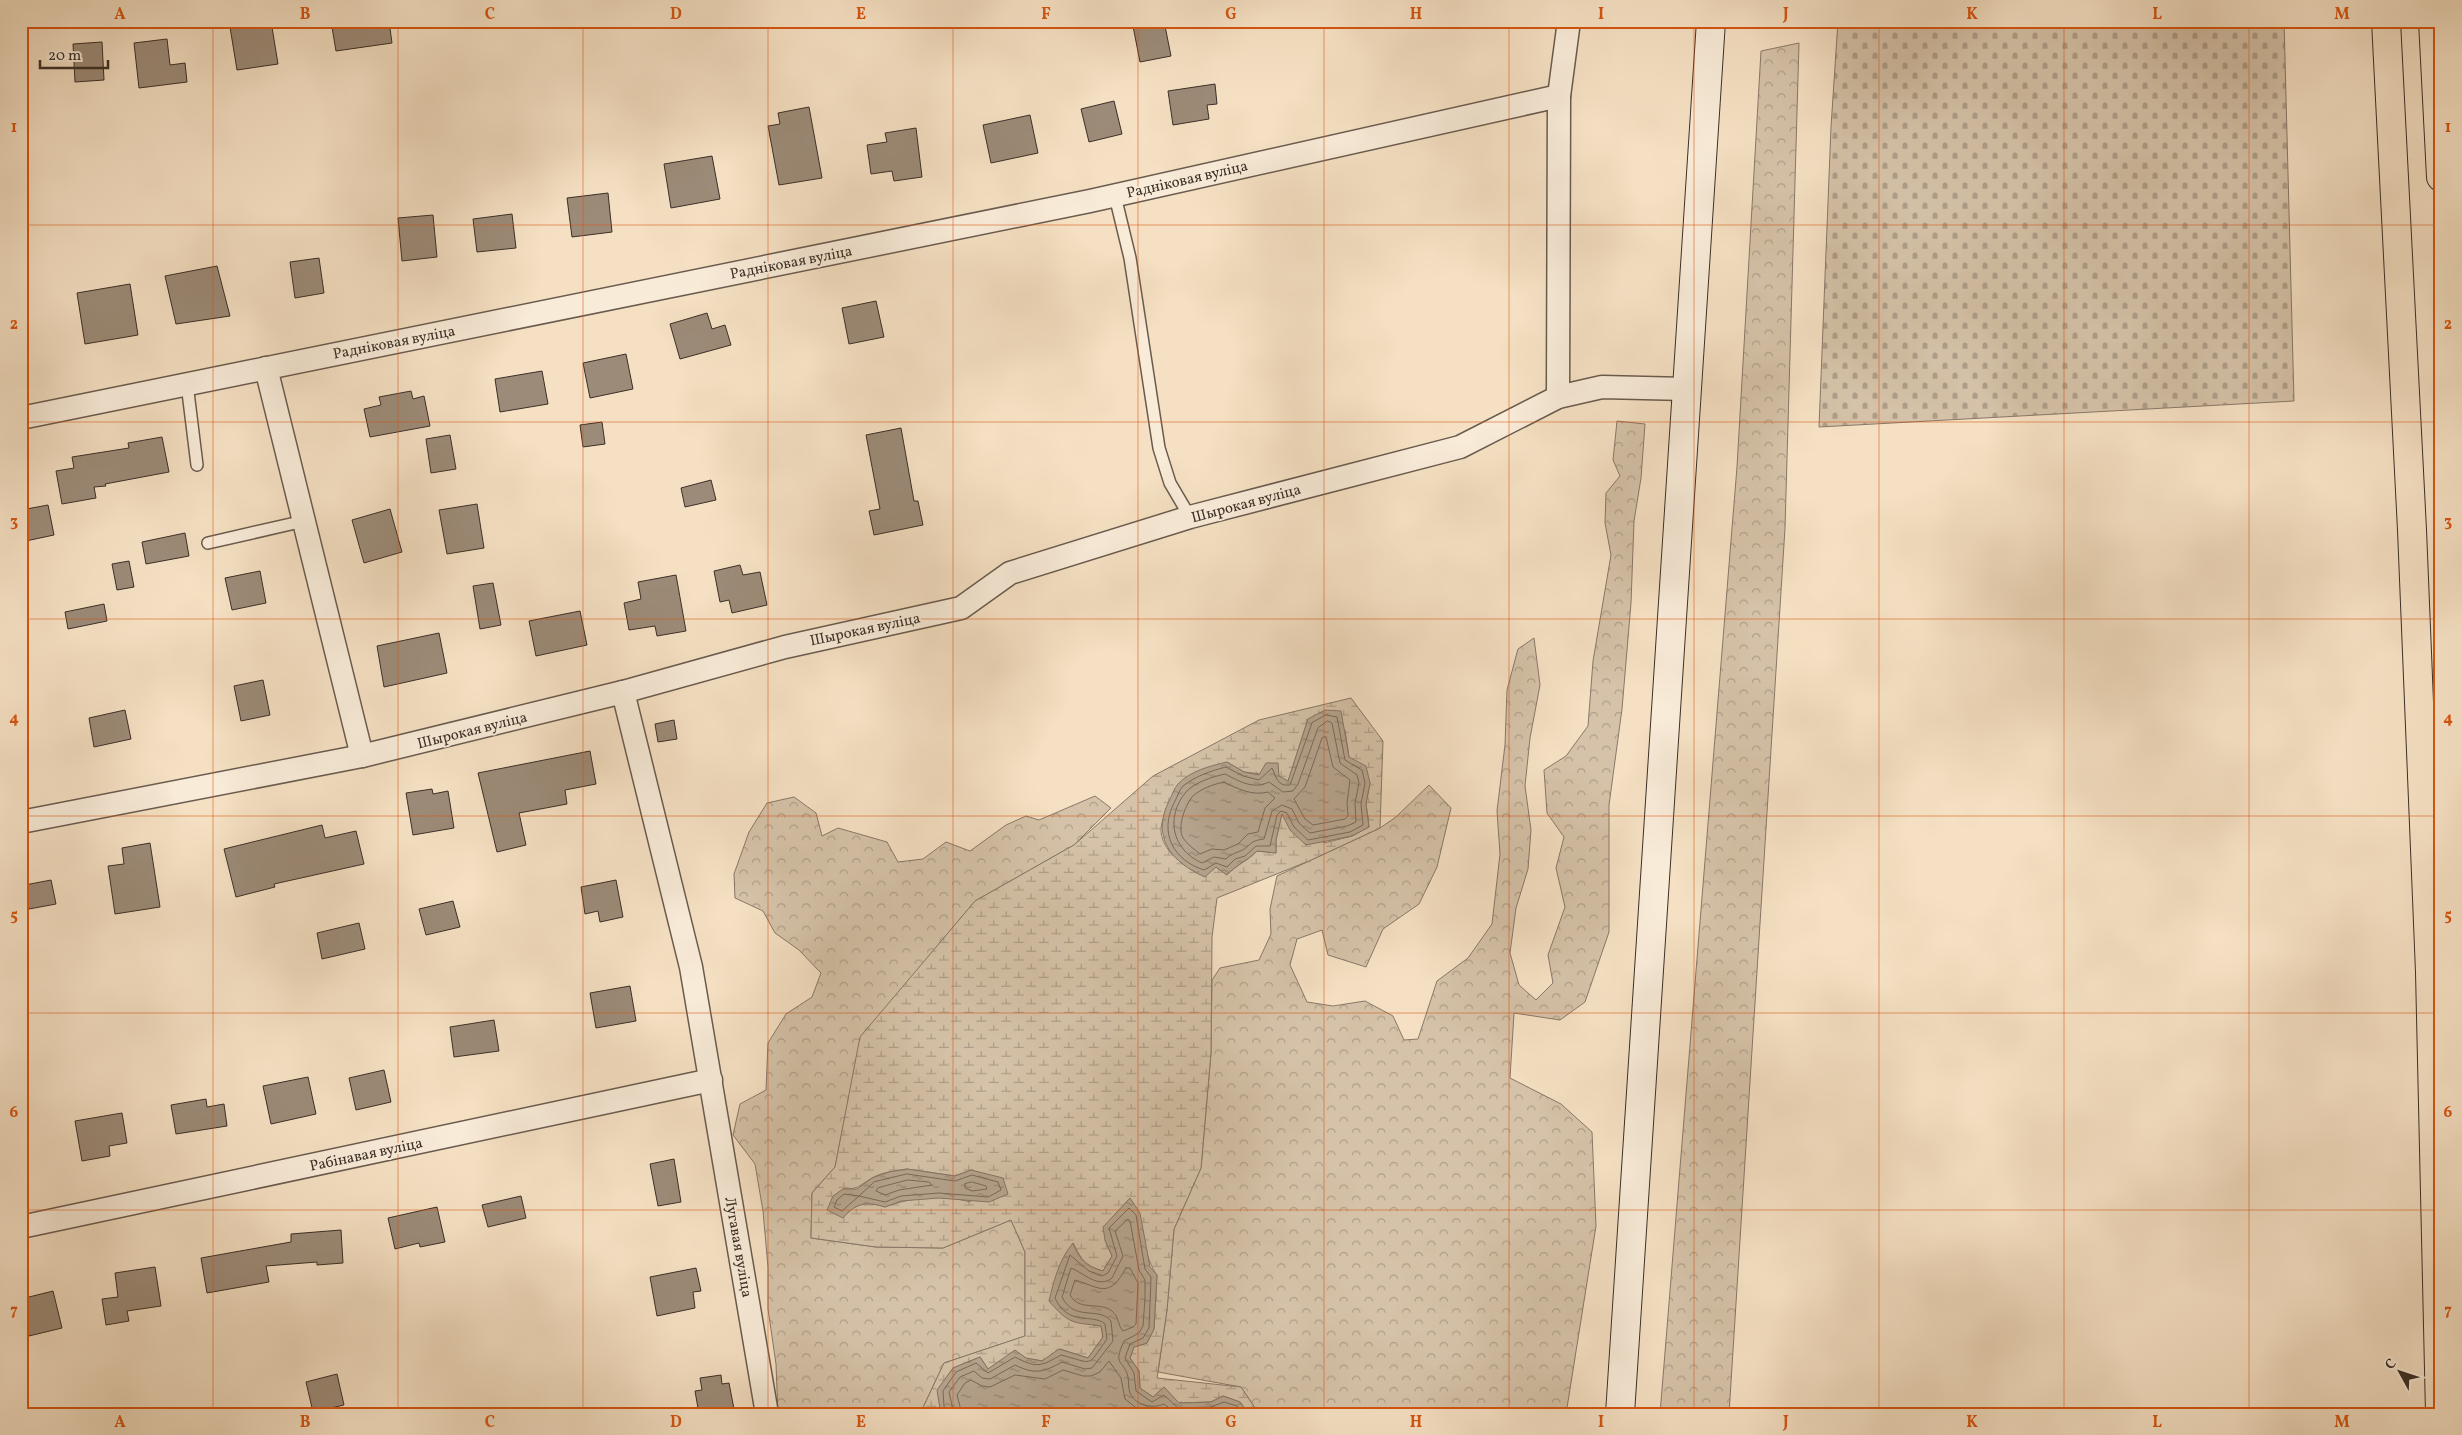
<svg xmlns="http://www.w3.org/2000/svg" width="2462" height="1435" viewBox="0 0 2462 1435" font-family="Vollkorn,serif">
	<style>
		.forest { fill: url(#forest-crowns); stroke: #887868 }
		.wetland { fill: url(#wetland-marsh); stroke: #887868; fill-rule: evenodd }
		.cemetery { fill: url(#cemetery-stones); stroke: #887868 }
		.water { fill: url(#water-ripples); stroke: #857565 }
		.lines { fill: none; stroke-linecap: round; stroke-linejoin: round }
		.shore { stroke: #786a5a; stroke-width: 1 }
		.building { fill: #9c8b78; stroke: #3b2f27 }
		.service-casing { stroke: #6a5b4e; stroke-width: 14 }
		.minor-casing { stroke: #6a5b4e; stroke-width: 25 }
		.secondary-casing { stroke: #3b2f27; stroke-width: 30 }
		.motorway-casing { stroke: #3b2f27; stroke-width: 30 }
		.service { stroke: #f8ebd8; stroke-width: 11 }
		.minor { stroke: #f8ebd8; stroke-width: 22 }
		.secondary { stroke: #f8ebd8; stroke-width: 28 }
		.motorway { stroke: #f5e0c3; stroke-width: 28 }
		.grid { fill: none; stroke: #d7550f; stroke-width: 1; stroke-opacity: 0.55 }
		.labels { text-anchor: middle; stroke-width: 4; stroke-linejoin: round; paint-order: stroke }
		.street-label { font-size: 15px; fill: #3b2f27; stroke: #f8ebd8 }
		.neatline { fill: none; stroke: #d7550f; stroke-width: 2 }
		.grid-label { font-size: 16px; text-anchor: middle; font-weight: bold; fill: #d7550f }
	</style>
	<defs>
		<pattern id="forest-crowns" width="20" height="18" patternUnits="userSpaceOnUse" patternTransform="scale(1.25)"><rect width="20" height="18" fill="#d5c2a8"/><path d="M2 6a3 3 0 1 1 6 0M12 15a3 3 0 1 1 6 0" fill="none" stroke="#ae9e89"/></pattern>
		<pattern id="wetland-marsh" width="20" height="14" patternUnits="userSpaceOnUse" patternTransform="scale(1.25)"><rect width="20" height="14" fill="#d5c2a8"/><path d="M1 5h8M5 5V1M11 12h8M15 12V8" fill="none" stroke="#ae9e89"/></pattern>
		<pattern id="cemetery-stones" width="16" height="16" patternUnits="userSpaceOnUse" patternTransform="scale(1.25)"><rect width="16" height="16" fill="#d5c2a8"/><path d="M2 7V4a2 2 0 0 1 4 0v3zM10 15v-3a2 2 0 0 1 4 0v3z" fill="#ae9e89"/></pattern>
		<pattern id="water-ripples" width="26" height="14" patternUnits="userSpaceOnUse" patternTransform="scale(1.25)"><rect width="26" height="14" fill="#b6a48e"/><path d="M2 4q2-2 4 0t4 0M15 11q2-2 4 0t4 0" fill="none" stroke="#958674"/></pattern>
	</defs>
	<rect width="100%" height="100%" fill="#f5e0c3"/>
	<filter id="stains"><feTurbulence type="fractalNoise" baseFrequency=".004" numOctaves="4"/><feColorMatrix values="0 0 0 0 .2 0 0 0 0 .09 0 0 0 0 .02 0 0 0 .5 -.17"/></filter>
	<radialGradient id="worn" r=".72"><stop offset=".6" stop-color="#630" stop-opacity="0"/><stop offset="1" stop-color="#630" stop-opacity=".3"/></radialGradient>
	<g class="forest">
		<path d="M1799,43L1785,528L1729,1414H1660L1737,467L1761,51Z"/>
		<path d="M1617,421L1645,424L1641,478L1634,521L1631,603L1622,709L1609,805V932L1585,1002L1560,1020L1514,1013L1510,1078L1561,1104L1592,1132L1596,1226L1566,1414H1259L1241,1387L1158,1372L1167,1310L1174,1229L1201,1168L1211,1053L1212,980L1220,968L1259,960L1271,934L1270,909L1277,876L1380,828L1396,817L1429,785L1451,808L1437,867L1419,904L1383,929L1366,967L1328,955L1322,930L1297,939L1290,965L1307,1002L1333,1006L1365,1001L1393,1016L1404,1040L1418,1039L1437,981L1468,958L1492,924L1500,854L1497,811L1505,745L1507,690L1518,649L1534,638L1540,685L1530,738L1525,786L1531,830L1528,869L1516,908L1510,953L1519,985L1536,1000L1553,983L1548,955L1565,907L1556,868L1564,837L1547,813L1544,770L1566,756L1588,726L1593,661L1611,555L1605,523L1606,493L1620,476L1613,460Z"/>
		<path d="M1095,796L1111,808L1074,845L975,901L861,1037L835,1167L812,1193L811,1238L876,1247L943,1248L1011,1220L1025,1252V1336L944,1363L920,1414H778L776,1364L768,1309V1267L763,1211L755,1164L733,1135L740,1104L766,1090L768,1043L786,1014L812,997L821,973L799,950L775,933L763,911L735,898L734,874L749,832L767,803L794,797L816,813L822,836L838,828L887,842L898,862L923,859L946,842L970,851L1006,825L1026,816L1039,820Z"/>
	</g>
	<path class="wetland" d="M1351,698L1383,741L1380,828L1309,861L1217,898L1212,937L1211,1053L1201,1168L1174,1229L1167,1310L1157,1378L1241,1387L1259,1414H1249L1240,1402L1223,1396L1211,1402L1178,1403L1164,1387L1153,1397L1140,1388L1139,1371L1130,1358L1134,1347L1147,1343L1154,1329L1157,1275C1147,1264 1136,1215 1130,1198L1119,1211L1105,1240L1112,1256L1103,1271C1084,1265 1082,1260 1073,1243L1093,1325L1101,1326L1103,1337L1088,1358L1060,1349L1043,1361L1025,1358L1015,1351L988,1369L980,1357L953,1368L940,1409L946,1414H920L944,1363L1025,1336V1252L1011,1220L943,1248L876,1247L811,1238L812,1193L835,1167L860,1037L975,901L1074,845L1153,776L1259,720ZM1308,719L1345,730L1349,757L1370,783L1366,804L1369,827L1352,836L1324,843L1282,813L1276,840V853L1257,851C1248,861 1237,864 1227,875L1216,867L1204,876C1186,868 1160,851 1161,828C1162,821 1165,814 1166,808L1227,762L1244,772L1279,776L1288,782ZM907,1169L955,1176L971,1170L980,1173L970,1202C944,1194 911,1197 885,1207C870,1202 863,1202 849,1210L843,1189C860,1189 858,1186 872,1178C882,1172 895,1171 907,1169Z"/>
	<path class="cemetery" d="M1838,21H2284L2294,401L1819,427L1831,127Z"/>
	<g class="water">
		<path d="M1325,710L1341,711L1349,757L1366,766L1370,783L1366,804L1369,827L1352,836L1306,845L1290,830L1282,814L1276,840V853L1257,851C1247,861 1237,864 1227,875L1216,867L1205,877C1171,862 1151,837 1169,801C1172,796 1174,788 1178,784C1190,771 1210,766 1227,762L1244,772L1259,775L1266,763H1278L1279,776L1288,781L1308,719Z"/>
		<path d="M907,1169L955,1176L971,1170L1003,1178L1008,1194L989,1202L939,1198L901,1201L885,1207C866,1201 856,1203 843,1218L827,1210L833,1196L843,1189H857L872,1178L889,1172Z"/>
		<path d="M1130,1198L1140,1213L1150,1267L1157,1275L1154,1329L1147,1343L1134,1347L1130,1358L1139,1371L1140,1388L1153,1397L1164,1387L1179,1403L1211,1402L1223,1396L1240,1402L1249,1414H946L940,1409L937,1390L953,1368L980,1357L988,1369L1015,1350L1026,1358L1042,1361L1059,1349L1088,1358L1103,1337L1101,1326C1072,1322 1070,1325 1049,1301C1054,1280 1059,1260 1073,1243C1080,1260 1085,1266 1103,1271L1112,1256L1105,1240L1103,1227Z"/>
	</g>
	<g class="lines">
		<g class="shore">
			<path d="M1326,715L1337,717L1345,760L1362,770L1365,783L1361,804L1363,825L1350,832L1308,840L1294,827L1287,813L1281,811L1277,815L1270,846H1256L1245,856L1235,859L1227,867L1216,863L1204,870C1173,860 1159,833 1174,803C1177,798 1179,790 1183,786C1196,776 1210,771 1226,767L1243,776L1259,780L1272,768C1276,776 1277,787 1290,785L1312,723Z"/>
			<path d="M1328,721L1332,723L1340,763L1357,775L1359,783L1355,803L1356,822L1347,826L1310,833L1299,823L1292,809L1282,805L1272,811L1264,839C1247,841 1251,847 1240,851C1234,854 1231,854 1226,859L1214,857L1202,863C1172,850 1165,817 1186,792C1195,782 1212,777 1225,774C1239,781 1253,790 1269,782L1283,792L1293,791L1298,784L1318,728Z"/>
			<path d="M1326,737L1333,767L1350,780L1347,803L1348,816L1345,819L1313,825L1305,819L1294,799L1305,787L1322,738Z"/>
			<path d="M1224,782C1238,789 1252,796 1268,792L1275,798L1265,808L1258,832L1248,834L1238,844L1224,850L1212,849L1200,854C1195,850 1187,844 1183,838C1177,827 1185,806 1192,797C1200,789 1214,784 1224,782Z"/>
			<path d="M907,1174L955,1181L972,1175L998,1182L1001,1190L988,1197L939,1193L901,1196L885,1202L859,1196L842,1211L834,1207L837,1200L844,1194L859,1196L874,1182Z"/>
			<path d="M908,1180L929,1182L932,1185L899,1190L885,1195L876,1191L878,1188Z"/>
			<path d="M972,1182L986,1186L987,1189L972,1191L965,1188V1184Z"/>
			<path d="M1126,1268H1130L1138,1283L1136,1324L1133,1327L1123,1331C1118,1326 1119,1317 1112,1311C1099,1301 1080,1312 1070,1295L1075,1280C1101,1288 1109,1299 1126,1268Z"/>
			<path d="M948,1414L944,1406L943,1391L956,1372L976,1363L988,1373L1015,1357C1036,1368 1040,1367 1061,1355C1094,1363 1086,1369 1107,1339L1105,1324C1093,1313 1068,1327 1055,1298L1070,1255L1089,1271L1102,1276L1108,1273L1117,1256L1109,1228L1129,1208L1136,1215L1145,1269L1151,1277L1149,1328L1143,1338L1130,1344L1125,1358L1134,1373L1136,1391L1152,1402L1164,1395L1178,1408L1211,1407L1224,1402L1237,1406L1242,1414"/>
			<path d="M954,1414L949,1392L960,1377L974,1371L982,1378L990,1379L1015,1365C1035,1375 1044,1372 1062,1362L1085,1369L1092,1368L1113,1341L1111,1321C1099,1306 1074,1322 1062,1297L1071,1268C1084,1273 1098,1289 1112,1278L1123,1256L1115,1231L1128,1219L1130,1221L1139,1270L1145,1280V1298L1143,1326L1139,1333L1124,1341C1112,1367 1124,1359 1128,1377C1129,1382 1128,1388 1130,1393C1136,1406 1152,1409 1164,1404L1177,1414"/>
			<path d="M962,1414L957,1395L965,1383L971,1380L982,1386L990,1387L1015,1375L1045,1379L1063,1370L1083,1376H1091L1100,1372L1109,1361L1121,1378L1125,1399L1144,1414"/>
			<path d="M1187,1414L1212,1413L1224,1408L1235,1414"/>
		</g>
	</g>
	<g class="building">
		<path d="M271,21L278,64L237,70L230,27Z"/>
		<path d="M331,21H389L392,43L336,51Z"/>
		<path d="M1132,21H1164L1171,56L1140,62Z"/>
		<path d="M167,39L170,65L185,63L187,82L139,88L134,43Z"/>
		<path d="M102,42L104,80L75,82L73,44Z"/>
		<path d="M1215,84L1217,104L1207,105L1209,119L1173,125L1168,91Z"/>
		<path d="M1114,101L1122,134L1089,142L1081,109Z"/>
		<path d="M809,107L822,178L779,185L768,126L780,124L778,113Z"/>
		<path d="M1030,115L1038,153L991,163L983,125Z"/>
		<path d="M916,128L922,177L894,181L892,171L871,174L867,145L887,142L885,133Z"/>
		<path d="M712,156L720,199L671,208L664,164Z"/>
		<path d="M608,193L612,232L572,237L567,198Z"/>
		<path d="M512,214L516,248L477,252L473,219Z"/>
		<path d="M433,215L437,257L402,261L398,218Z"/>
		<path d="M319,258L324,293L295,298L290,262Z"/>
		<path d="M217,266L230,316L176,324L165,276Z"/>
		<path d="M130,284L138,335L85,344L77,293Z"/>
		<path d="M876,301L884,337L849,344L842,308Z"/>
		<path d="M707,313L712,329L725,325L731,345L680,359L670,324Z"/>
		<path d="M626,354L633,389L590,398L583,363Z"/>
		<path d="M542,371L548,404L500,412L495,379Z"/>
		<path d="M411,391L413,399L424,396L430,426L370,437L364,409L381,405L379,397Z"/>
		<path d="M602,422L605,444L583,447L580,425Z"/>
		<path d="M901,428L914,501H918L923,525L874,535L869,511L880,509L866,435Z"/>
		<path d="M450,435L456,469L431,473L426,439Z"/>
		<path d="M162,437L169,472L105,484L106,486L94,487L96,498L62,504L56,471L74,468L72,457L129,448L128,443Z"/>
		<path d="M711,480L716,500L685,507L681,488Z"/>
		<path d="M477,504L484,548L447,554L439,510Z"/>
		<path d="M48,505L54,535L21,542V510Z"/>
		<path d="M390,509L402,552L364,563L352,520Z"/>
		<path d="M185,533L189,556L146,564L142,542Z"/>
		<path d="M129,561L134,587L117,590L112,564Z"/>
		<path d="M740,565L743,575L760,572L767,605L732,613L729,600L720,602L714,571Z"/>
		<path d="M260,571L266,603L232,610L225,578Z"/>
		<path d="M676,575L686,631L657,636L655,626L629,630L624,603L641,599L638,582Z"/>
		<path d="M493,583L501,625L480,629L473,586Z"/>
		<path d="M104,604L107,621L68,629L65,612Z"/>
		<path d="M580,611L587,645L536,656L529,621Z"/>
		<path d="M439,633L447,673L384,687L377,646Z"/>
		<path d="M263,680L270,715L241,721L234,686Z"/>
		<path d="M125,710L131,739L94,747L89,718Z"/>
		<path d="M674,720L677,739L658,742L655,724Z"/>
		<path d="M590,751L596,784L565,790L567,804L519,813L526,845L497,852L478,773Z"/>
		<path d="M432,789L433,794L448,791L454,828L413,835L406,793Z"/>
		<path d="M322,825L325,838L356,831L364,864L274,884L275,887L236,897L224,849Z"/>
		<path d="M150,843L160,907L115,914L108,866L124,864L122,848Z"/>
		<path d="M51,880L56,904L29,909L25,885Z"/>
		<path d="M616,880L623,917L600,922L598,911L585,914L581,887Z"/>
		<path d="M453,901L460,927L426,935L419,909Z"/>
		<path d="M359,923L365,949L322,959L317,933Z"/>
		<path d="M630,986L636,1021L596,1028L590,993Z"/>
		<path d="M494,1020L499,1051L454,1057L450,1027Z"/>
		<path d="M384,1070L391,1102L356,1110L349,1078Z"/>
		<path d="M308,1077L316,1114L271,1124L263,1086Z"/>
		<path d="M206,1099L207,1107L224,1104L227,1126L176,1134L171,1105Z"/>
		<path d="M122,1113L127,1143L109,1146L110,1156L82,1161L75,1121Z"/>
		<path d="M674,1159L681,1202L658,1206L650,1164Z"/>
		<path d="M521,1196L526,1218L488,1227L482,1205Z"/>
		<path d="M437,1207L445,1242L420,1247L419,1243L395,1249L388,1218Z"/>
		<path d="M341,1230L343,1263L317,1265V1262L266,1266L269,1282L207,1293L201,1258L291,1242V1234Z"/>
		<path d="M155,1267L161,1306L127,1311L129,1321L106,1325L102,1299L118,1297L115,1273Z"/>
		<path d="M696,1268L701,1291L693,1292L695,1308L657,1316L650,1277Z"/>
		<path d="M53,1291L62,1328L29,1336L21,1299Z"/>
		<path d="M337,1374L344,1405L313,1412L306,1382Z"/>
		<path d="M721,1375L722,1384L729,1383L734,1409L728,1410L729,1414H699L695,1391L702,1390L700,1378Z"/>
	</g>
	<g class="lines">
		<g class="service-casing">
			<g id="service">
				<path d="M1115,196L1130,258L1159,448L1170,483L1190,517"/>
				<path d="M187,384L197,465"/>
				<path d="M208,543L304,521"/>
			</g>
		</g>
		<g class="minor-casing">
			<g id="minor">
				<path d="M266,368L362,756"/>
				<path d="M1558,397L1559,96L1569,21"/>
				<path d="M21,418L1090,201L1559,96"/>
				<path d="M623,692L691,967L767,1414"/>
				<path d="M21,822L362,756L623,692L785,647L961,608L1010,573L1190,517L1460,447L1558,397L1602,387L1686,389"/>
				<path d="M21,1227L711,1080"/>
			</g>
		</g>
		<g class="secondary-casing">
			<path id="secondary" d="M1620,1414L1711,21"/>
		</g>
		<g class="motorway-casing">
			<g id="motorway">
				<path d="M2386,21L2412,530L2430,972L2440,1414"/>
				<path d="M2433,21L2441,177"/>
			</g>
		</g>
		<use href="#service" class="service"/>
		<use href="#minor" class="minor"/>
		<use href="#secondary" class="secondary"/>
		<use href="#motorway" class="motorway"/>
	</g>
	<path class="grid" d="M213,21V1414M398,21V1414M583,21V1414M768,21V1414M953,21V1414M1138,21V1414M1324,21V1414M1509,21V1414M1694,21V1414M1879,21V1414M2064,21V1414M2249,21V1414M21,225H2441M21,422H2441M21,619H2441M21,816H2441M21,1013H2441M21,1210H2441"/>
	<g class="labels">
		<g class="street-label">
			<text transform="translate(1187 179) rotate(-13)" y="5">Радніковая вуліца</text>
			<text transform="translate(791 262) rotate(-11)" y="5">Радніковая вуліца</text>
			<text transform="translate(394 342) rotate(-11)" y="5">Радніковая вуліца</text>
			<text transform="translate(1246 503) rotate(-15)" y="5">Шырокая вуліца</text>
			<text transform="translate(865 629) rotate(-12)" y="5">Шырокая вуліца</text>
			<text transform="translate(472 730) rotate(-14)" y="5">Шырокая вуліца</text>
			<text transform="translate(366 1154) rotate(-12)" y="5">Рабінавая вуліца</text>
			<text transform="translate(739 1247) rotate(80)" y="5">Лугавая вуліца</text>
		</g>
	</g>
	<rect width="2462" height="1435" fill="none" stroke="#f5e0c3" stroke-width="55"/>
	<g transform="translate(2400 1372) rotate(310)" stroke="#f8ebd8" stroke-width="4" paint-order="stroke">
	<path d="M0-4L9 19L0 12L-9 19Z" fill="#3b2f27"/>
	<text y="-8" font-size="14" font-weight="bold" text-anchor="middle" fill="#3b2f27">С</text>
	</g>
	<path d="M40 60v8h68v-8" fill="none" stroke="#3b2f27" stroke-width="2.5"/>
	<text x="48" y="60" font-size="15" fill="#3b2f27" stroke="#f8ebd8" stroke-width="4" paint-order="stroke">20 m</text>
	<rect x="28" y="28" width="2406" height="1380" class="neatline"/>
	<g class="grid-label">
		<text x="120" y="19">A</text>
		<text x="305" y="19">B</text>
		<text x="490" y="19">C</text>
		<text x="676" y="19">D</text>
		<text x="861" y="19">E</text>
		<text x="1046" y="19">F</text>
		<text x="1231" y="19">G</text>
		<text x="1416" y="19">H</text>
		<text x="1601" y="19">I</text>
		<text x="1786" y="19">J</text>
		<text x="1972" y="19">K</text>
		<text x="2157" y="19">L</text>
		<text x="2342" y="19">M</text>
		<text x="14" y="132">1</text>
		<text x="2448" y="132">1</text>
		<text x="14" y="329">2</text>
		<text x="2448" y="329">2</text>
		<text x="14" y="526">3</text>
		<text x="2448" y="526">3</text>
		<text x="14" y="723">4</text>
		<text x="2448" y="723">4</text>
		<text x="14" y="920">5</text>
		<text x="2448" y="920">5</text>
		<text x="14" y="1117">6</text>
		<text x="2448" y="1117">6</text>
		<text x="14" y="1315">7</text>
		<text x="2448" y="1315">7</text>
		<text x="120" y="1427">A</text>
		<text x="305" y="1427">B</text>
		<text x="490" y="1427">C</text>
		<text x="676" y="1427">D</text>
		<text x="861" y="1427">E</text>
		<text x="1046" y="1427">F</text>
		<text x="1231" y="1427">G</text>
		<text x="1416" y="1427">H</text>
		<text x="1601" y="1427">I</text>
		<text x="1786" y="1427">J</text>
		<text x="1972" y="1427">K</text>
		<text x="2157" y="1427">L</text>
		<text x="2342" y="1427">M</text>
	</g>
	<rect width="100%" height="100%" filter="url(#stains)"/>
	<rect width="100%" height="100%" fill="url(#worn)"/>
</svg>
